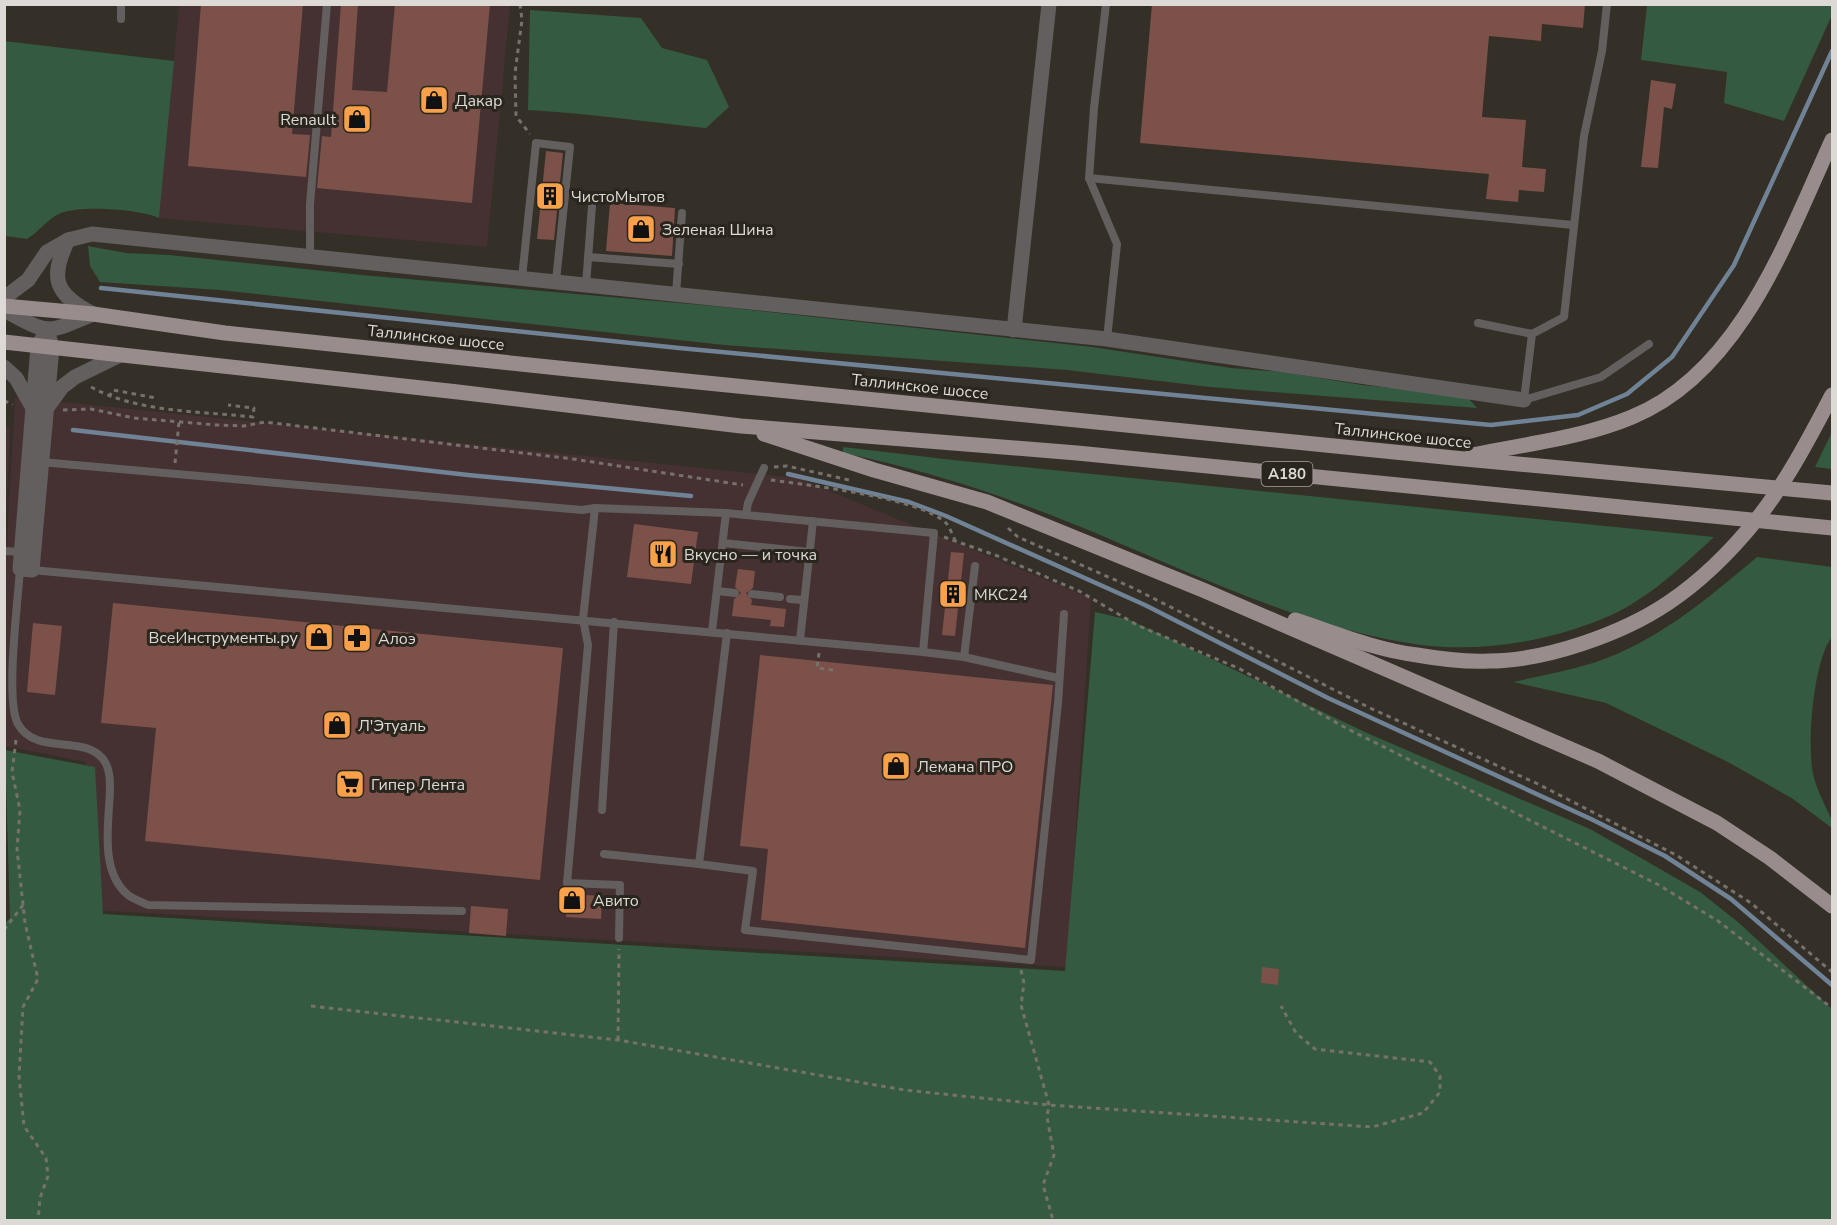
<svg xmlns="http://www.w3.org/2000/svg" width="1837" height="1225" viewBox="0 0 1837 1225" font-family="'Nunito Sans',sans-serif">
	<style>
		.commercial { fill: #463132 }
		.green { fill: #345a41 }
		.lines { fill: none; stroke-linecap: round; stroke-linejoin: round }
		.stream { stroke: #708295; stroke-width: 4.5 }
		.building { fill: #7c5149 }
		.path { stroke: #76726b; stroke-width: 3; stroke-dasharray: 4.5 4.5; stroke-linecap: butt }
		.lane { stroke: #645f5f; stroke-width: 8 }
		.street { stroke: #645f5f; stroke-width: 15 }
		.primary { stroke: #988c8d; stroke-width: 15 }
		.labels { text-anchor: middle; stroke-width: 6; stroke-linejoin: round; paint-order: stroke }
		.shield { fill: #2a251d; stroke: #a7a49e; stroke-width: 1.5 }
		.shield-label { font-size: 15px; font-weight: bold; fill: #dddad5 }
		.poi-label { font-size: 16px; fill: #dddad5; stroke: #2a251d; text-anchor: start }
		.street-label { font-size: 16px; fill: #dddad5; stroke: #2a251d }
	</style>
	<rect width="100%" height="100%" fill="#342f27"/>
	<g class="commercial">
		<path d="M179,5H510L487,247L159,218Z"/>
		<path d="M15,397L797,478L1091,598L1067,967L94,910L86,762L5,746V582Z"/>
		<path d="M5,427L10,428L5,541L4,427Z"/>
	</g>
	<g class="green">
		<path d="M1647,5H1832V15L1784,121L1724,103L1727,72L1641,60Z"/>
		<path d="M530,10L641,18L662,48L707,60L729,107L706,128C647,122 587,113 528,110Z"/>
		<path d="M4,41L174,61L159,218C140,209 81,205 61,213C47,219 40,231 27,239L5,236Z"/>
		<path d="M88,246L126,253L169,255L362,275L713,306L1092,347L1231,368L1283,372L1362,385L1443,393L1469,399L1477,408L1210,387L1067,370L724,345L220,290L100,282L90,266Z"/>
		<path d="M1832,432V469L1815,467Z"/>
		<path d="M843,447L953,460L1714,537C1677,571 1641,606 1592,623C1539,643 1478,652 1421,645C1304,630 1180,567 1071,523C996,493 922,469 843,453Z"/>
		<path d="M1757,557L1832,567V637C1813,661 1806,748 1814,778C1818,793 1827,808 1832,821V828L1793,799L1728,762L1606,703L1513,682C1540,676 1567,671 1593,663C1657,642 1707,599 1757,557Z"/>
		<path d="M1095,612L1130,620L1367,733L1590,829L1648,862L1700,892L1738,922L1832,1009V1220H5L4,924L10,918L5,750L95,767L103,914L1065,971Z"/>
	</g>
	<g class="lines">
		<g class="stream">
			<path d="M101,288L679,348L1491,425L1578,415L1627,394L1672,357L1734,265L1832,51"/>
			<path d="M73,430L468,475L691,496"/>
			<path d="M788,474L909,502L946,516L1145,605L1328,698L1591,819L1665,856L1731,899L1832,985"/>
		</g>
	</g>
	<g class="building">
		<path d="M201,4H303L292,134L310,135L306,177L188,166Z"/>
		<path d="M341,4H358L352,90L387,92L395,4H490L472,203L317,188L322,136L331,137Z"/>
		<path d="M1152,4H1585L1583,28L1542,24L1541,41L1489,36L1482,117L1526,120L1522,167L1546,169L1544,192L1519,190L1518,202L1486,199L1489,174L1140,143Z"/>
		<path d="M1651,80L1676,84L1672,109L1664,107L1658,168L1641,167Z"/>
		<path d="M546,151L563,153L554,240L537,239Z"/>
		<path d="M610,203L675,208L672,256L606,251Z"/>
		<path d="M634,524L698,532L691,584L627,577Z"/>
		<path d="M951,552L964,553L955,636L942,635Z"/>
		<path d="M738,569L755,571L753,588L746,593L752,600L751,605L786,609L784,627L770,626L771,620L732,616L734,599L741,593L735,587Z"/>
		<path d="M113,603L563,648L540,880L145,841L156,728L101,723Z"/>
		<path d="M33,623L62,626L55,695L27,692Z"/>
		<path d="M760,655L1053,685L1025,948L761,920L768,849L740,846Z"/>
		<path d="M567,894L602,896L601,919L566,917Z"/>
		<path d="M471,906L508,909L506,936L469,933Z"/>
		<path d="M1262,967L1279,969L1278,985L1261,983Z"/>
	</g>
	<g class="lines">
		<g class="path">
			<path d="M520,4L522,20L515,73L516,116L530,134"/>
			<path d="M91,387C139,413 200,411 253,417L254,408L228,405"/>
			<path d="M109,397L113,390L156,398"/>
			<path d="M4,401L13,404"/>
			<path d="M63,410L91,409L134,418L216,425L244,426L265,422L573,459L743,485"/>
			<path d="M175,463L179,422"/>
			<path d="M774,467L787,466L853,481"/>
			<path d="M771,480C808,485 921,498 946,523C950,527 952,535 955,540"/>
			<path d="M1008,528L1018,537L1131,587L1370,708L1538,784L1676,855L1751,903L1832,972"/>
			<path d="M944,537L995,555L1079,591L1137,625L1240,669L1346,728L1657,884L1718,921L1832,1008"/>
			<path d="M819,653L817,668L833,670"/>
			<path d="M16,740L12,772L20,810L17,849L25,923L38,979L23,1007L19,1076L24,1126L46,1158L48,1176L40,1198L38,1220"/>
			<path d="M4,930L23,905"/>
			<path d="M1021,970L1024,983L1021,1005L1049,1105L1047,1117L1054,1155L1043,1185L1053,1220"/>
			<path d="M311,1006L618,1040L904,1090L1049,1105L1372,1127L1423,1113L1440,1092V1076L1430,1062L1315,1049L1296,1033L1281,1006"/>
			<path d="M618,1040L619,949"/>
		</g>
		<g class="lane">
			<path d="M1106,4L1094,108L1089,178L1117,244L1107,339"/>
			<path d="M121,19V4"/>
			<path d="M1089,178L1573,225"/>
			<path d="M310,256V204L327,4"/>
			<path d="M588,257L679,264"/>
			<path d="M522,278L536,143L570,147L556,281"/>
			<path d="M586,285L592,206"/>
			<path d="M676,294L682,213"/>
			<path d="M1478,323L1532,334L1524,400L1601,377L1649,344"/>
			<path d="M1532,334L1564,317L1584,136L1602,51L1607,4"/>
			<path d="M41,462L582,510L595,508L726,513L934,533L923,652"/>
			<path d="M595,508L583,619L588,645L567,883L620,885L619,938"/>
			<path d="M746,515L748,503L764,468"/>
			<path d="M723,543L809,552"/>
			<path d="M4,551L22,552"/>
			<path d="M20,569C18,600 5,701 18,724C36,756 83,734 103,759C110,768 110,780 110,790C109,822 99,871 128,895C133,899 142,902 148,905L462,911"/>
			<path d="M32,570L923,652L964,657L1058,678"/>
			<path d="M717,591L735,593"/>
			<path d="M752,594L780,597"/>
			<path d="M790,599L803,600"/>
			<path d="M712,631L726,513"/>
			<path d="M800,640L813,521"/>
			<path d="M964,657L975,566"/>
			<path d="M602,810L614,622"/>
			<path d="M604,854L699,864L727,633"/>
			<path d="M699,864L753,871L745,930L1031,960L1058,703L1064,614"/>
		</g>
		<g class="street">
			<path d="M68,240C49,279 55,294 93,314"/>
			<path d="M4,298L28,280L47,252L68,240L92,234L1107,339L1524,400"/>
			<path d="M4,310C51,335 45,334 93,314"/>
			<path d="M47,330L52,347L32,570L20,569L38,346Z"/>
			<path d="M1014,330L1049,4"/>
			<path d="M4,367L16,378L33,408"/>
			<path d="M46,409L62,387L75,377L120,355"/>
		</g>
		<g class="primary">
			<path d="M4,306L93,314L225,333L568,369L1454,458L1832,493"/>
			<path d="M4,342L458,392L741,426L1077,453L1832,528"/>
			<path d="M764,434L874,470L987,502L1203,590L1598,761L1717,823L1770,858L1832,906"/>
			<path d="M1472,455C1525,444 1582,438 1632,417C1740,373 1787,239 1832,140"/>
			<path d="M1295,620C1335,633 1376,650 1417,655C1440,659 1466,662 1489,661C1545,661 1622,634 1668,603C1701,581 1732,550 1757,519C1787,481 1810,437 1832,395"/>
		</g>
	</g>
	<defs>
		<g id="shop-square" transform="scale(1.5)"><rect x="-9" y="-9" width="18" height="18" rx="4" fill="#f8a14a" stroke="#2a251d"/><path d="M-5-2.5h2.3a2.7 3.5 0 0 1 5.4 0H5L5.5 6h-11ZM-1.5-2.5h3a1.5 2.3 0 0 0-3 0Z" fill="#111"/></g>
		<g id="building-square" transform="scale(1.5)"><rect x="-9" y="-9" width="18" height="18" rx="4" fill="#f8a14a" stroke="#2a251d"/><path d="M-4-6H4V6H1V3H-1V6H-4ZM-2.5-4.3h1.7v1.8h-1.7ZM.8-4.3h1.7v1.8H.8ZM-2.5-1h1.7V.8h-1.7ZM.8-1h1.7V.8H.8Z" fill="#111"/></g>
		<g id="restaurant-square" transform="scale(1.5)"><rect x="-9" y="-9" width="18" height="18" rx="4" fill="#f8a14a" stroke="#2a251d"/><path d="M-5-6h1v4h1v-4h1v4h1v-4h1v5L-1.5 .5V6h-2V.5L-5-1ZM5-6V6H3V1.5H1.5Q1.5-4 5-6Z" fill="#111"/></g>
		<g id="pharmacy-square" transform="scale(1.5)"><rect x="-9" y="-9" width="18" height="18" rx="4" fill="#f8a14a" stroke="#2a251d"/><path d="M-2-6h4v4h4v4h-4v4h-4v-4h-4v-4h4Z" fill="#111"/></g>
		<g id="supermarket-square" transform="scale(1.5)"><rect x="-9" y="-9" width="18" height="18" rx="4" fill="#f8a14a" stroke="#2a251d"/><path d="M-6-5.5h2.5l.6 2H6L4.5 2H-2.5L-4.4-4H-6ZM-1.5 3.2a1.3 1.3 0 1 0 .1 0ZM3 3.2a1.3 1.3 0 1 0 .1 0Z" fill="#111"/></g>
	</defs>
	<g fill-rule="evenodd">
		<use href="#shop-square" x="434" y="100"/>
		<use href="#shop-square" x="357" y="119"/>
		<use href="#building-square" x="550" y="196"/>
		<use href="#shop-square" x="641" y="229"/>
		<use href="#restaurant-square" x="663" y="554"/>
		<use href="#building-square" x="953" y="594"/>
		<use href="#shop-square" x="319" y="637"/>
		<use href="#pharmacy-square" x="357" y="638"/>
		<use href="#shop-square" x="337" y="725"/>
		<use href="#shop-square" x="896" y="766"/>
		<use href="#supermarket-square" x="350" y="784"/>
		<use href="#shop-square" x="572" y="900"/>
	</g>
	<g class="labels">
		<rect class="shield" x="1261.5" y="462" width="51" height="24" rx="4.5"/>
		<g class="shield-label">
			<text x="1287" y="479">A180</text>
		</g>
		<g class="poi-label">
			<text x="455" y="106">Дакар</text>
			<text x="336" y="125" text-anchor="end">Renault</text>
			<text x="571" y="202">ЧистоМытов</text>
			<text x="662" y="235">Зеленая Шина</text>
			<text x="684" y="560">Вкусно — и точка</text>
			<text x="974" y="600">МКС24</text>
			<text x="298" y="643" text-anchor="end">ВсеИнструменты.ру</text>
			<text x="378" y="644">Алоэ</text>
			<text x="358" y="731">Л'Этуаль</text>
			<text x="917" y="772">Лемана ПРО</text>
			<text x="371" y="790">Гипер Лента</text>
			<text x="593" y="906">Авито</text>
		</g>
		<g class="street-label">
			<text transform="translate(436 337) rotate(6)" y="6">Таллинское шоссе</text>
			<text transform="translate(920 386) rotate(6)" y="6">Таллинское шоссе</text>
			<text transform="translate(1403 435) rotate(6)" y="6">Таллинское шоссе</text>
		</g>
	</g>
	<rect width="1837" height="1225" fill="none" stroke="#dddad5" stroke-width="12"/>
</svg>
